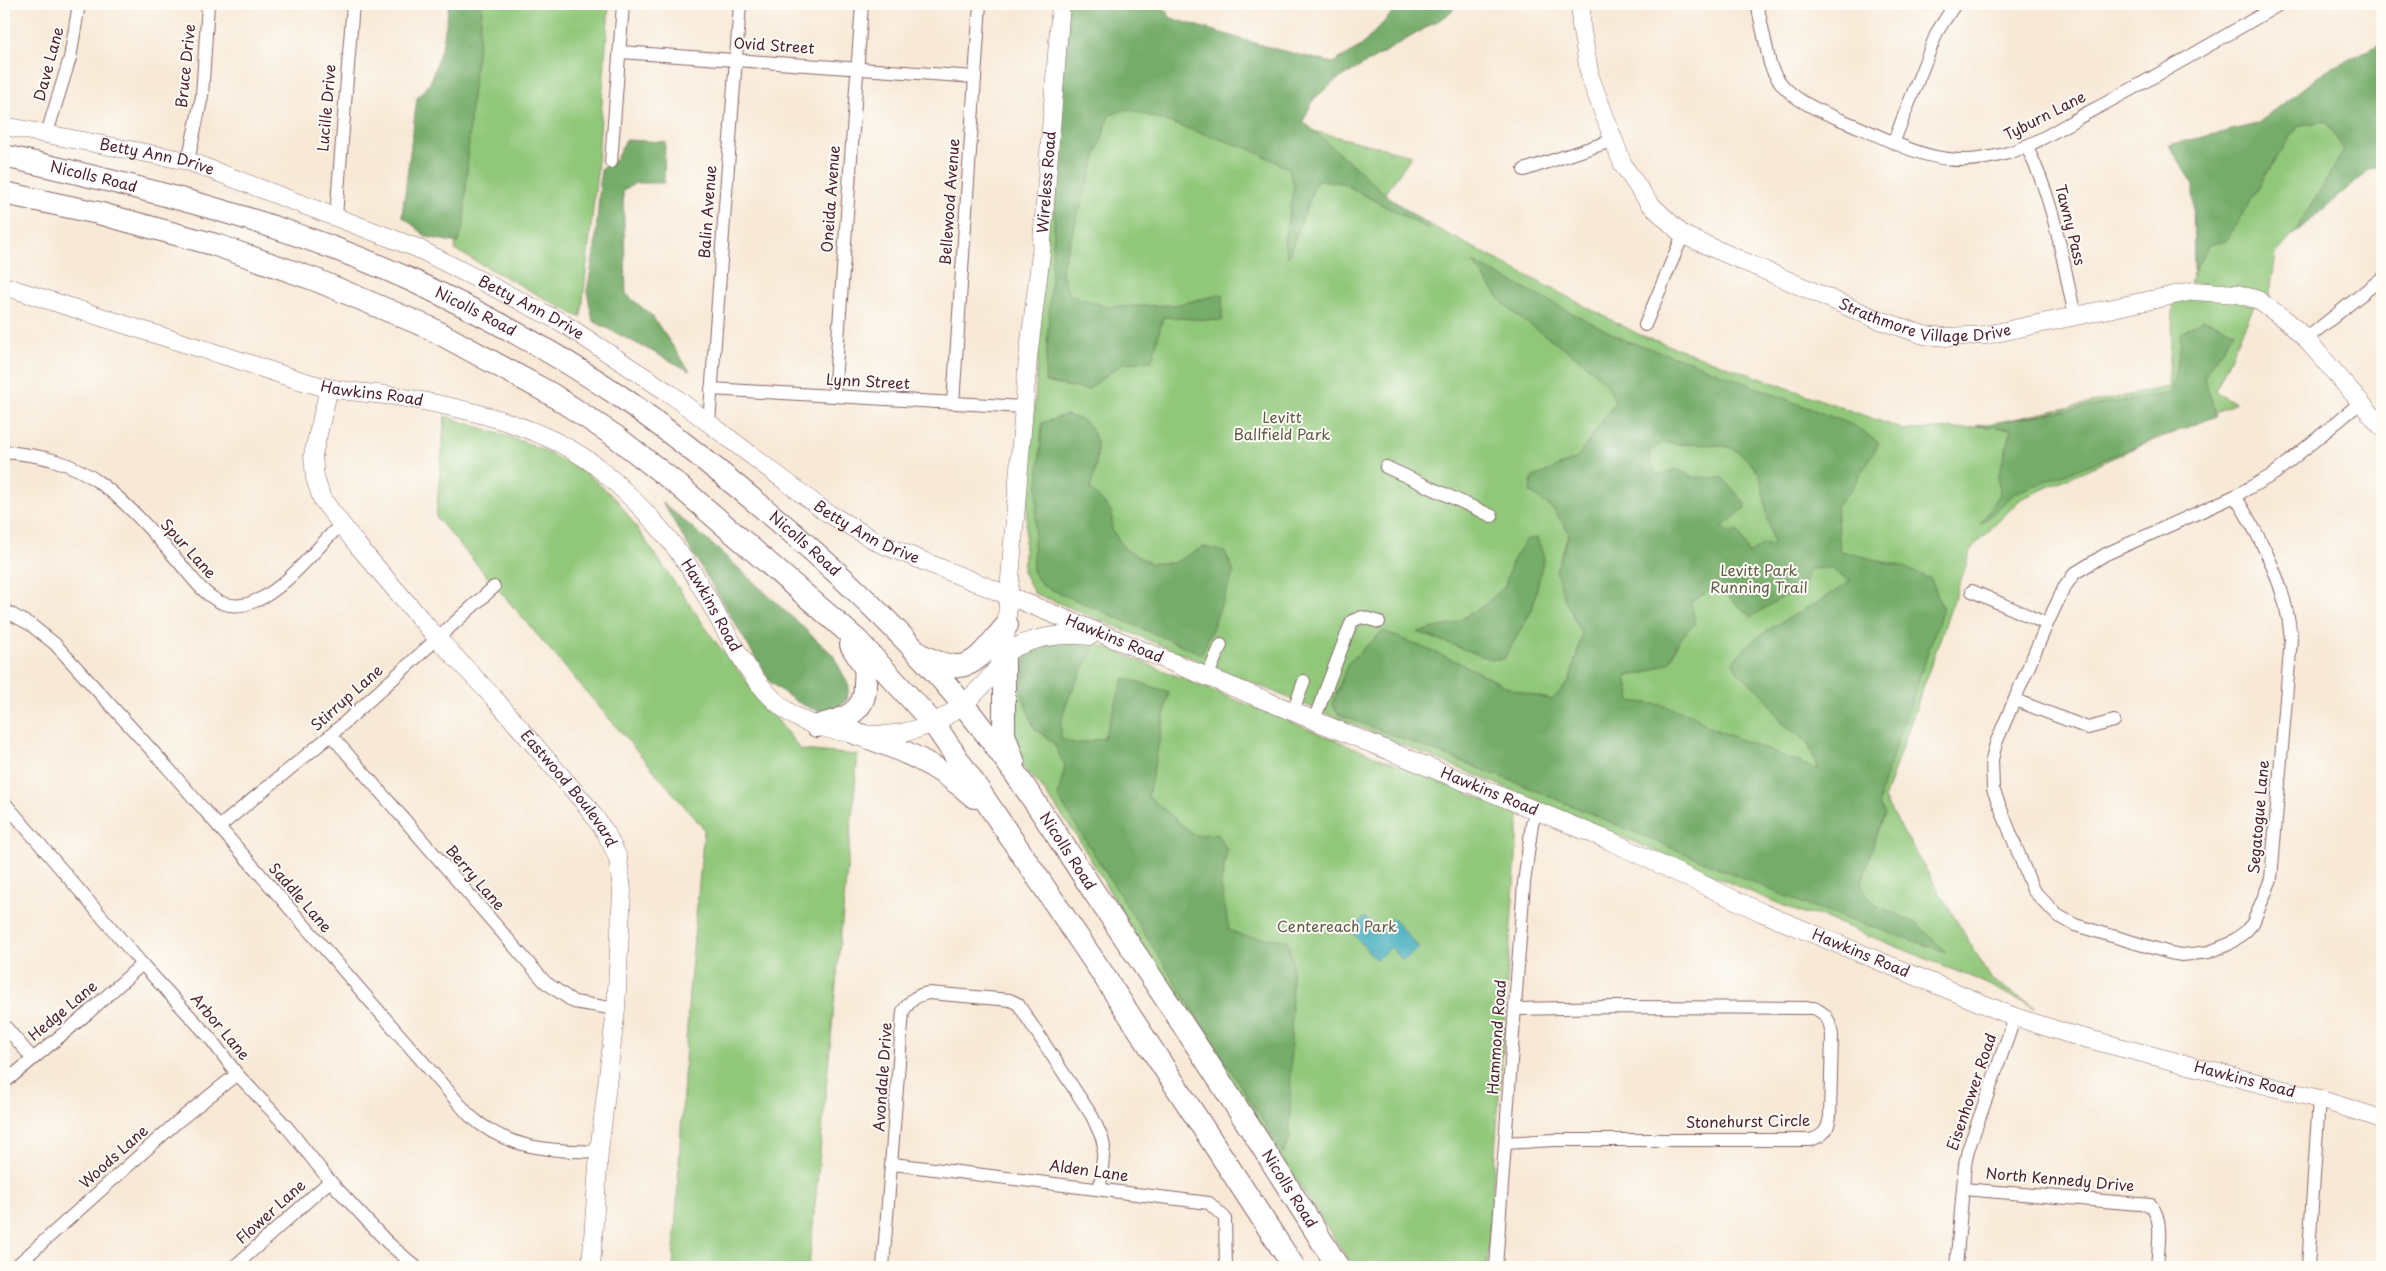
<svg xmlns="http://www.w3.org/2000/svg" width="2386" height="1271" viewBox="0 0 2386 1271" font-family="'Playpen Sans',sans-serif">
	<style>
		.green { fill: #90c779; stroke: #6d7352 }
		.forest { fill: #74ac69; stroke: #5f664a; fill-rule: evenodd }
		.water { fill: #3facbe; stroke: #446674 }
		.lines { fill: none; stroke-linecap: round; stroke-linejoin: round }
		.street-casing { stroke: #876667; stroke-width: 14 }
		.secondary-casing { stroke: #876667; stroke-width: 19 }
		.highway-casing { stroke: #876667; stroke-width: 24 }
		.street { stroke: #fff; stroke-width: 12 }
		.secondary { stroke: #fff; stroke-width: 18 }
		.highway { stroke: #fff; stroke-width: 22 }
		.labels { text-anchor: middle; stroke-width: 4; stroke-linejoin: round; paint-order: stroke }
		.street-label { font-size: 15px; fill: #4a1f2b; stroke: #fdfcf7 }
		.park-label { font-size: 15px; fill: #625a46; stroke: #fdfcf7 }
	</style>
	<rect width="100%" height="100%" fill="#fdfcf7"/>
	<filter id="ink" filterUnits="userSpaceOnUse"><feTurbulence type="fractalNoise" baseFrequency=".02" numOctaves="2"/><feDisplacementMap in="SourceGraphic" scale="10" xChannelSelector="R" yChannelSelector="G"/><feConvolveMatrix kernelMatrix="1 2 1 2 8 2 1 2 1" color-interpolation-filters="sRGB"/></filter>
	<filter id="wash" filterUnits="userSpaceOnUse"><feTurbulence type="fractalNoise" baseFrequency=".0096" numOctaves="4" result="noise"/><feDisplacementMap in="SourceGraphic" scale="20" xChannelSelector="R" yChannelSelector="G"/><feGaussianBlur stdDeviation="1.12" result="paint"/><feColorMatrix in="noise" values="0 0 0 0 0 0 0 0 0 0 0 0 0 0 0 0 0 1.4 0 .05"/><feComposite in="paint" operator="in"/></filter>
	<g filter="url(#wash)">
		<rect width="100%" height="100%" fill="#f8e9d7"/>
		<g class="green">
			<path d="M474,4H609L597,173L581,318L455,250Z"/>
			<path d="M1057,81L1255,117L1412,155L1381,199L1640,335L1905,430L1970,428L2168,387L2174,300L2219,295L2254,306L2215,391L2236,403L2021,499L1972,548L1884,799L1992,980L2036,1008L1974,978L1818,915L1803,914L1478,776L1034,593L1023,571Z"/>
			<path d="M2326,121L2344,150L2294,234L2276,254L2269,300L2190,282C2199,252 2223,227 2242,202C2262,177 2281,151 2299,125Z"/>
			<path d="M445,416L530,444L585,472L618,501L715,641L801,750L858,755L809,1267H673L689,992L704,829L436,517Z"/>
			<path d="M1053,626L1519,814L1487,1267H1353L1151,961L1076,835L1036,780L1027,773L1014,753L1008,669L1026,637Z"/>
		</g>
		<g class="forest">
			<path d="M449,4H483L471,105L464,224L458,243L427,237L402,216L417,98L430,83L443,43Z"/>
			<path d="M1067,4H1161L1171,18L1268,47L1333,63L1361,46L1401,4H1456L1451,13L1334,82L1314,99L1303,121L1390,198L1428,225L1429,230L1342,183L1317,180L1288,257L1284,241L1294,185L1288,168L1250,149L1128,109L1109,115L1061,270L1069,294L1107,307L1175,305L1223,294L1222,321L1163,317L1152,361L1123,363L1087,390L1045,382Z"/>
			<path d="M2382,43V166L2369,170L2294,234L2344,150L2326,121L2299,125L2275,160L2226,241L2209,245L2194,271L2193,185L2169,145L2257,124L2325,71Z"/>
			<path d="M626,140L665,142L664,183H636L623,190L626,294L652,316L690,371L593,321L587,291L595,248L601,169L616,159Z"/>
			<path d="M1473,262L1627,341L1689,361L1855,426L1879,443L1851,490L1836,507L1840,551L1901,566L1931,579L1943,609L1881,790L1879,805L1885,814L1877,832L1861,886L1876,905L1918,924L1946,952L1802,903L1525,786L1338,714L1332,705L1348,663L1383,631L1458,662L1511,689L1552,700L1569,682L1582,635L1565,600L1556,571L1569,533L1552,508L1530,492L1532,478L1577,458L1615,402C1604,363 1532,333 1505,305C1493,292 1483,276 1473,262ZM1664,442C1685,447 1707,442 1728,447C1739,449 1754,466 1760,475L1773,545H1762L1749,554L1739,532L1726,531L1722,527L1745,508L1744,502L1723,478L1693,477L1677,469L1656,475L1649,452ZM1830,568L1850,581C1840,590 1829,595 1818,602C1789,618 1752,635 1733,662L1738,672L1765,696L1782,723L1808,743L1819,770L1711,728L1691,714L1662,705L1631,701L1626,676L1645,673L1670,662L1679,640L1695,624L1691,602L1716,586L1751,617L1804,584L1810,569Z"/>
			<path d="M2204,319L2234,331L2204,377L2217,416L2015,493L1980,525L2000,494L1998,477L2012,429L1976,426L2170,393L2180,351L2181,333Z"/>
			<path d="M1066,415C1072,417 1080,419 1085,422C1104,437 1096,470 1090,489L1112,512V530L1125,549L1150,563H1173L1204,547L1225,552L1234,573L1202,654L1043,586L1032,571L1042,423Z"/>
			<path d="M662,502L721,552L833,655L849,686L847,700C843,703 838,708 834,709C811,717 786,694 770,682Z"/>
			<path d="M1537,538L1544,557L1532,610L1504,659H1490L1418,632L1453,624L1485,605L1505,586L1512,562L1527,539Z"/>
			<path d="M1069,641L1094,649C1079,680 1059,704 1061,739L1075,744L1104,738L1124,678L1169,692L1148,796L1194,835L1217,834L1227,850L1221,884L1229,930L1244,936L1287,940L1292,959L1290,1140L1283,1153L1058,797L1065,766L1053,742L1034,728L1021,692L1028,647Z"/>
		</g>
		<path class="water" d="M1365,917L1377,931L1392,918L1419,948L1403,961L1391,947L1376,960L1350,930Z"/>
	</g>
	<g filter="url(#ink)">
		<g class="lines">
			<g class="street-casing">
				<g id="street">
					<path d="M1757,4L1770,64C1782,98 1819,111 1849,123C1881,136 1914,155 1948,159C1967,162 1990,158 2008,153C2037,144 2063,126 2089,112C2154,78 2217,41 2280,4"/>
					<path d="M620,52L975,77"/>
					<path d="M47,133L70,58L79,4"/>
					<path d="M1894,141L1937,32L1955,4"/>
					<path d="M2026,146C2054,198 2062,258 2075,316"/>
					<path d="M188,161L202,96L208,4"/>
					<path d="M611,162L623,4"/>
					<path d="M1524,170L1614,140"/>
					<path d="M336,216L353,4"/>
					<path d="M1645,325L1683,235"/>
					<path d="M2306,339L2382,278"/>
					<path d="M711,389L1024,407"/>
					<path d="M834,396L862,4"/>
					<path d="M953,403L980,4"/>
					<path d="M709,423L740,4"/>
					<path d="M4,452C40,455 70,461 100,483C129,504 154,534 178,561C191,576 203,595 222,603C233,607 244,606 255,601C283,591 318,547 340,525"/>
					<path d="M1386,467L1492,516"/>
					<path d="M2235,496C2262,540 2287,587 2291,639L2271,879L2253,923L2245,932L2229,944L2209,952L2182,955L2170,953L2075,925L2057,915L2033,890L1993,789L1992,760L1996,743L2047,624L2064,588L2075,573L2106,554L2235,496L2274,474L2360,403"/>
					<path d="M1972,591L2047,624"/>
					<path d="M4,610L31,625L55,644L167,767L469,1115C508,1150 548,1150 599,1152"/>
					<path d="M1207,677L1221,645"/>
					<path d="M2015,700L2088,728L2114,721"/>
					<path d="M1293,712L1304,681"/>
					<path d="M1314,720L1352,621L1362,617L1379,622"/>
					<path d="M331,735L545,982L574,1002L616,1009"/>
					<path d="M4,802L142,964L210,1038L237,1074L287,1127L330,1181L387,1242L416,1267"/>
					<path d="M219,827L331,735L494,587"/>
					<path d="M4,1025L32,1058"/>
					<path d="M4,1083L88,1013L142,964"/>
					<path d="M1506,1143L1553,1140H1810C1824,1136 1828,1130 1830,1116L1832,1035C1830,1021 1827,1014 1814,1008L1611,1007L1516,1009"/>
					<path d="M893,1164L1209,1203L1225,1218L1226,1267"/>
					<path d="M1963,1189L2151,1205C2164,1221 2158,1248 2157,1267"/>
					<path d="M15,1267L177,1122L237,1074"/>
					<path d="M234,1267L330,1181"/>
					<path d="M883,1267L903,1011C911,1000 916,995 929,993L1010,1000L1018,1004L1092,1116L1102,1138L1104,1147L1100,1188"/>
					<path d="M1496,1267L1524,883L1532,824L1537,811"/>
					<path d="M1956,1267L1965,1165L1968,1150L2015,1017"/>
					<path d="M2308,1267L2319,1099"/>
				</g>
			</g>
			<g class="secondary-casing">
				<g id="secondary">
					<path id="s1" d="M1581,4V25L1590,77L1623,165L1649,203L1683,235L1874,318L1924,335L1948,337L1986,335L2193,291L2238,294L2258,300L2287,321L2306,339L2382,427"/>
					<path id="s2" d="M4,126L188,161L417,248L561,322L672,395L826,512L879,543L1608,840L1763,913L2015,1017L2069,1034L2319,1099L2382,1119"/>
					<path id="s3" d="M4,286C80,310 156,335 232,358C264,368 296,381 329,388C352,393 377,393 400,397C465,408 549,427 601,470C634,498 665,531 689,567C724,619 752,707 817,726C878,743 932,738 977,691C989,679 999,669 1004,653L1028,358L1041,254L1061,4"/>
					<path id="s4" d="M329,388L313,455L315,478L322,499L358,546L437,638L494,698L586,805L606,833L618,858L622,891L616,1009L599,1152L591,1267"/>
					<path d="M1004,653C1032,637 1058,633 1090,636"/>
				</g>
			</g>
			<g class="highway-casing">
				<g id="highway">
					<path id="s5" d="M4,156C142,187 281,221 411,280C484,314 557,353 624,399C681,439 735,484 788,529C849,582 909,639 961,702C1011,762 1053,830 1096,895C1179,1017 1260,1141 1338,1267"/>
					<path d="M4,193L98,213L216,245L316,280L430,328L551,394L615,436L678,485L857,640L934,724L1102,973L1294,1267"/>
					<path d="M1004,653V734L1014,763"/>
					<path d="M923,656C971,679 976,660 1007,625"/>
					<path d="M817,726C841,720 866,714 865,685C865,680 866,673 865,669C862,661 855,652 851,645"/>
					<path d="M855,733C901,749 938,764 974,797"/>
				</g>
			</g>
			<use href="#street" class="street"/>
			<use href="#secondary" class="secondary"/>
			<use href="#highway" class="highway"/>
		</g>
	</g>
	<g class="labels">
		<g class="street-label">
			<text transform="translate(774 46) rotate(4)" y="5">Ovid Street</text>
			<text transform="translate(49 64) rotate(-75)" y="5">Dave Lane</text>
			<text transform="translate(186 66) rotate(-84)" y="5">Bruce Drive</text>
			<text transform="translate(327 108) rotate(-85)" y="5">Lucille Drive</text>
			<text transform="translate(2045 116) rotate(-27)" y="5">Tyburn Lane</text>
			<text dy="5" stroke="none"><textPath href="#s2" startOffset="156">Betty Ann Drive</textPath></text>
			<text dy="5" stroke="none"><textPath href="#s5" startOffset="92">Nicolls Road</textPath></text>
			<text dy="5" stroke="none"><textPath href="#s3" startOffset="1662">Wireless Road</textPath></text>
			<text transform="translate(831 199) rotate(-86)" y="5">Oneida Avenue</text>
			<text transform="translate(950 202) rotate(-86)" y="5">Bellewood Avenue</text>
			<text transform="translate(708 212) rotate(-86)" y="5">Balin Avenue</text>
			<text transform="translate(2070 225) rotate(76)" y="5">Tawny Pass</text>
			<text dy="5" stroke="none"><textPath href="#s2" startOffset="561">Betty Ann Drive</textPath></text>
			<text dy="5" stroke="none"><textPath href="#s5" startOffset="498">Nicolls Road</textPath></text>
			<text dy="5" stroke="none"><textPath href="#s1" startOffset="520">Strathmore Village Drive</textPath></text>
			<text transform="translate(868 382) rotate(3)" y="5">Lynn Street</text>
			<text dy="5" stroke="none"><textPath href="#s3" startOffset="384">Hawkins Road</textPath></text>
			<text dy="5" stroke="none"><textPath href="#s2" startOffset="966">Betty Ann Drive</textPath></text>
			<text dy="5" stroke="none"><textPath href="#s5" startOffset="902">Nicolls Road</textPath></text>
			<text transform="translate(188 549) rotate(48)" y="5">Spur Lane</text>
			<text dy="5" stroke="none"><textPath href="#s3" startOffset="804">Hawkins Road</textPath></text>
			<text dy="5" stroke="none"><textPath href="#s2" startOffset="1236">Hawkins Road</textPath></text>
			<text transform="translate(347 698) rotate(-42)" y="5">Stirrup Lane</text>
			<text dy="5" stroke="none"><textPath href="#s4" startOffset="495">Eastwood Boulevard</textPath></text>
			<text dy="5" stroke="none"><textPath href="#s2" startOffset="1641">Hawkins Road</textPath></text>
			<text transform="translate(2259 817) rotate(-85)" y="5">Segatogue Lane</text>
			<text dy="5" stroke="none"><textPath href="#s5" startOffset="1308">Nicolls Road</textPath></text>
			<text transform="translate(475 878) rotate(49)" y="5">Berry Lane</text>
			<text transform="translate(300 898) rotate(49)" y="5">Saddle Lane</text>
			<text dy="5" stroke="none"><textPath href="#s2" startOffset="2046">Hawkins Road</textPath></text>
			<text transform="translate(63 1011) rotate(-40)" y="5">Hedge Lane</text>
			<text transform="translate(220 1027) rotate(50)" y="5">Arbor Lane</text>
			<text transform="translate(1497 1037) rotate(-86)" y="5">Hammond Road</text>
			<text transform="translate(883 1077) rotate(-86)" y="5">Avondale Drive</text>
			<text dy="5" stroke="none"><textPath href="#s2" startOffset="2451">Hawkins Road</textPath></text>
			<text transform="translate(1972 1092) rotate(-71)" y="5">Eisenhower Road</text>
			<text transform="translate(1748 1122) rotate(-1)" y="5">Stonehurst Circle</text>
			<text transform="translate(114 1157) rotate(-42)" y="5">Woods Lane</text>
			<text transform="translate(1089 1171) rotate(8)" y="5">Alden Lane</text>
			<text transform="translate(2060 1180) rotate(5)" y="5">North Kennedy Drive</text>
			<text dy="5" stroke="none"><textPath href="#s5" startOffset="1712">Nicolls Road</textPath></text>
			<text transform="translate(271 1212) rotate(-42)" y="5">Flower Lane</text>
		</g>
		<g class="park-label">
			<text x="1282" y="423">Levitt<tspan x="1282" dy="17">Ballfield Park</tspan></text>
			<text x="1759" y="576">Levitt Park<tspan x="1759" dy="17">Running Trail</tspan></text>
			<text x="1337" y="932">Centereach Park</text>
		</g>
	</g>
	<rect width="2386" height="1271" fill="none" stroke="#fdfcf7" stroke-width="20"/>
</svg>
